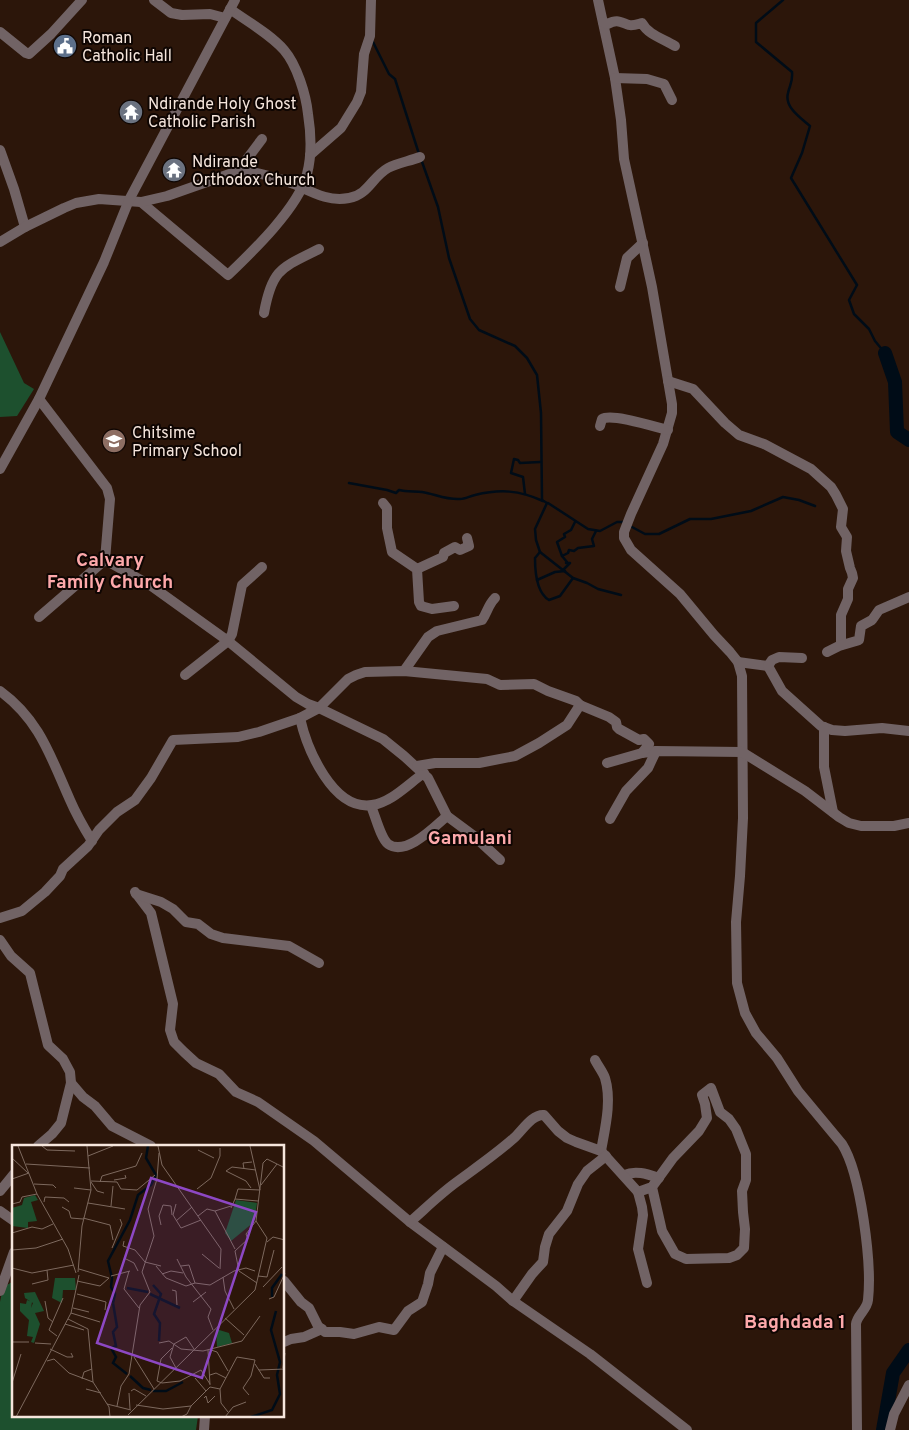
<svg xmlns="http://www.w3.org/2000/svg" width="909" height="1430" viewBox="0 0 909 1430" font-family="Overpass,sans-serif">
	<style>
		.green { fill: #1d502e }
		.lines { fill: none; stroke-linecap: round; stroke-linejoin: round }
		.stream { stroke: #000c17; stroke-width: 2.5 }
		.river { stroke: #000c17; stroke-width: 14 }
		.minor { stroke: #716365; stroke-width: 10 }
		.labels { text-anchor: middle; stroke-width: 4; stroke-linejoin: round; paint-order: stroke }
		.poi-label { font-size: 16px; fill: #f6e6dd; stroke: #0e0502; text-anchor: start }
		.quarter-label { font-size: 19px; font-weight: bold; fill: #fda8aa; stroke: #0e0502 }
		.inset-river { fill: none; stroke: #000c17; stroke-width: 2.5 }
		.inset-road { fill: none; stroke: #7d695e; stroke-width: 1 }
		.view { fill: #8d48c4; fill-opacity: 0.15; stroke: #8d48c4; stroke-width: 2.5 }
		.inset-edge { fill: none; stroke: #f6e6dd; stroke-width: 2.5 }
	</style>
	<rect width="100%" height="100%" fill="#2c160a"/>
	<g class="green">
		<path d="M0,332L24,383L34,389L17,416L0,417Z"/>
		<path d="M14,1281V1416H198L196,1430H0V1302L3,1287Z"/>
	</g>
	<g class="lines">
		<g class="stream">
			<path d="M783,0L756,23V42L792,72C793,82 790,84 788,93C784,107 801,118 810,126L802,153L791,178L857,285L849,300L854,314L869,329L875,341L885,353"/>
			<path d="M372,40L389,74L395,79L419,154"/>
			<path d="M421,159L438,207L449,258L470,319L479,330L515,346L527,358L537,375L541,413L542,500L547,503L535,529L536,540L540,552L573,578L587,583L598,589L621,595"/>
			<path d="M349,483L387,490L396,493L399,490C407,492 415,491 422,492C435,494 446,500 460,499C465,499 470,496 475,495C500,489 519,490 543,501"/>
			<path d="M525,494L523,477L511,473L514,459L518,460L520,463L540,462"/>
			<path d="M548,503L588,529L600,531L617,522H623"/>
			<path d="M632,527L645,534H659L690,519H711L751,511L783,497L799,500L815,506"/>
			<path d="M540,552L535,558C535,572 537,593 549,600L560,596L573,578"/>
			<path d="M562,556L568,553L569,550L574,551L578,548L594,546L592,539L596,531"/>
			<path d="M563,570L570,563H566L567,562L562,556L557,542L565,537L564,534L571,530L575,522"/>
			<path d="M537,580L555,572L565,571"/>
		</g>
		<g class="river">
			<path d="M885,353L895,382L897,432L909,440"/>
			<path d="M883,1430L893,1373L909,1350"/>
		</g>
		<g class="minor">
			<path d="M154,0L171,13L182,15L210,14L225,18"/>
			<path d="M598,0L615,78L621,120L624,159L652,287L672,404V413L663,444L631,514L624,532V538L631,550L680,594L714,635L730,652L738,662L742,676L743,818L740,876L736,922L737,983L745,1013L756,1033L777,1058L798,1091L842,1144C861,1174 872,1264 868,1300C867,1310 857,1315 856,1324L857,1430"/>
			<path d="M603,22L608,24C617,19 620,22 629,25C633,26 638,24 642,23C648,35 664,39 675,46"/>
			<path d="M0,32L26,53L29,54L51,34L82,0"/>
			<path d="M615,78L647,79L664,84L672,100"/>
			<path d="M0,150L14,189L25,227"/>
			<path d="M310,155L341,128L357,102L361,92L364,54L370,36L371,0"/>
			<path d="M238,171L262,139"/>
			<path d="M141,202L228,275C252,252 299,207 307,174C312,155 311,133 308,114C306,95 297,65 284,50C270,34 248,22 230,9"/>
			<path d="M0,242L25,227L64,208L76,203L99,199L141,202L167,196L238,171C254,171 279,178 294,184C312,192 328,202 349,198C368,195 372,177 388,168C397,163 410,161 420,157"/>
			<path d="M620,287L627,258L643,243"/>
			<path d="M264,313C272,269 281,268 319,249"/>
			<path d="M668,381L693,389L725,423L739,435L764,444L811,469L831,487L836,495L843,509L841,527L847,537L846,551L850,568L852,573L853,578L848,589V599L841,615V645"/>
			<path d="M39,399L107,488L110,499L105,560L150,585L228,641L296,697L308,704L319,708L383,739L404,756L428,778L447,816L474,836L500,860"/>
			<path d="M600,426L602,419C612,413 655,427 668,430"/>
			<path d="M0,469L39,399L104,262L129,200L235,0"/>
			<path d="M383,503L387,508V528L392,552L417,569L419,602L421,606L432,609L454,606"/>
			<path d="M417,569L443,557L444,553L455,547L460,550L469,546L467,538"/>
			<path d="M39,617L105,560"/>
			<path d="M827,652L839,646L856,641L859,640L861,626L872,620L879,610L909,597"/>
			<path d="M738,662L768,666"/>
			<path d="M768,666L782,691L821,726L832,730L845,731L882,728L909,731"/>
			<path d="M768,666L772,660L779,657L802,658"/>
			<path d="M404,671L428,637L437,631L482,620C487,613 488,605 495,598"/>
			<path d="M185,675L228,641L232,634L242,585L262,567"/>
			<path d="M0,691C40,720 51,758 70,800C76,814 84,828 92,841"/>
			<path d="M300,718C307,749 333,811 372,805C392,802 408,784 424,773"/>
			<path d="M824,727V767L833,812"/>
			<path d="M607,763L642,753L656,751L742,752L805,791L839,817L849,823L861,826H894L909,823"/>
			<path d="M417,766L435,763H479L515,756L539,743L567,725L580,705"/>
			<path d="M371,806C375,815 381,839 388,844C406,857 435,826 447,816"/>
			<path d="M610,819L626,791L648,768L656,751"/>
			<path d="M135,892L151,913L173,1004L170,1030L174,1042L184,1052L196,1063L219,1074L236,1092L258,1102L314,1141L410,1222L496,1286L513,1301L590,1354L687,1430"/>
			<path d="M136,894L161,902L173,909L186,922L198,924L211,934L223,938L289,946L319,963"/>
			<path d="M0,918L22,911L45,892L60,876L63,869L88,846L99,830L117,812L135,800L151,778L173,740L238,737L259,732L300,718L319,708L348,679L356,675L365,672L404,671L487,679L500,685L534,684L548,691L576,701L580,705L609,717L616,722L617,727L619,729L639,740L644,739L649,744L642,753"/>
			<path d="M0,940L11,956L30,973L48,1045L63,1059L70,1072L71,1083L61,1123L52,1134L38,1146"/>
			<path d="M595,1060C598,1066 603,1072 605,1078C612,1101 605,1128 601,1151"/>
			<path d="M71,1083L83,1097L95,1106L112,1126L151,1146"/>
			<path d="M624,1175C636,1170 647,1174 659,1178"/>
			<path d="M0,1191L14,1174"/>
			<path d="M638,1192L652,1187L673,1158L699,1131L707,1118L705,1104L702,1095L711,1088L720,1112L729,1119L736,1129L746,1154V1180L742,1191L743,1212L745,1229L744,1248L737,1255L729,1258L686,1259L675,1254L662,1231L652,1187"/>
			<path d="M0,1211L14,1221"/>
			<path d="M410,1222C426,1208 441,1193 458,1181C477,1167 496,1154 514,1138C522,1131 532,1114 544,1115L558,1131L567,1138L576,1142L601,1151L638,1192L642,1207L643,1215L638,1249L647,1283"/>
			<path d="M284,1281L301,1302L309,1308L318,1326L325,1332H340L354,1334L379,1327L394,1330L408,1311L422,1302L428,1284L430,1273L443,1247"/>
			<path d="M0,1291L14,1252"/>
			<path d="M513,1301L532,1274L543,1262L545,1247L549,1234L567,1211L578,1184L587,1171L606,1156"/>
			<path d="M284,1342L291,1339L304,1337L322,1329"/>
			<path d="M204,1430L205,1416"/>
			<path d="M890,1430L894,1414L909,1385"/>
		</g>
	</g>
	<defs>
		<g id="civic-disc" transform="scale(1.25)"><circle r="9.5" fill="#5c6f8a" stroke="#0e0502"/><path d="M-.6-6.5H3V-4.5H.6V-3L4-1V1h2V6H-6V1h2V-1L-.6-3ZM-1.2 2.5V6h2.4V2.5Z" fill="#fff"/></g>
		<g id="temple-disc" transform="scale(1.25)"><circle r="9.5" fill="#6b7280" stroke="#0e0502"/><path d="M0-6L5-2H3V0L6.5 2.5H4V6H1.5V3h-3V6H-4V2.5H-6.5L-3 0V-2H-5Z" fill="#fff"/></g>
		<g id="school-disc" transform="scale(1.25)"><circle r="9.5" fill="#8d6e63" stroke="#0e0502"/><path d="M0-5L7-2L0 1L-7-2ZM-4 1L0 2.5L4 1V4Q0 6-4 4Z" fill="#fff"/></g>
	</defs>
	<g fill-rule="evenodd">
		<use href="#civic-disc" x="65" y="46"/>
		<use href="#temple-disc" x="131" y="112"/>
		<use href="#temple-disc" x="174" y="170"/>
		<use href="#school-disc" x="114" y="441"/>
	</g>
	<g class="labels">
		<g class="poi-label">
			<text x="82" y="43">Roman<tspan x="82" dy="18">Catholic Hall</tspan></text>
			<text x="148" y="109">Ndirande Holy Ghost<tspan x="148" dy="18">Catholic Parish</tspan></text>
			<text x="192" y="167">Ndirande<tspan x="192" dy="18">Orthodox Church</tspan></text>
			<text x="132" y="438">Chitsime<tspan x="132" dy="18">Primary School</tspan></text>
		</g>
		<g class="quarter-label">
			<text x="110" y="566">Calvary<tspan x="110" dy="22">Family Church</tspan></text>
			<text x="470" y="844">Gamulani</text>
			<text x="795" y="1328">Baghdada 1</text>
		</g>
	</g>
	<g transform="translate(12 1145)">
		<rect width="272" height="272" fill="#2c160a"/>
		<path d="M23,50L26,55L19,57L25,76L16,77V83L0,81V63L10,60L12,53ZM224,55L245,58L242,77L219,96L213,88ZM43,133H63L64,145H51L50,158L40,153ZM23,147L32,166L23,168L28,179L22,198L19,197L21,192L15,191L17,175L8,166V158L14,159L15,155L20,157L19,163L21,158L13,153L12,148ZM204,184L217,188L220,198L205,202Z" fill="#1d502e"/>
		<path class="inset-river" d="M141,140L149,149L142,169L148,178L147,196M115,143L136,147M138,149L168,163M260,152V143L270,129M101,158L105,182L101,187L104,201L99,203L104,212L101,218L115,229M101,158L103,149L99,142L100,133L96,116L118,75L126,50L139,40L144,30L134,13L136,1M118,231L131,243L139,245M141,246H154L171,237M239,272L260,265L268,249L265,230L268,217L259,185L264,166"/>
		<path class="inset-road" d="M6,1L25,49L56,104L64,128M30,1L35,5L63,6M146,1L150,20L209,104L208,124M186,5L202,13M76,11L101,1M0,13L16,28M14,19L78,23M232,24L231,18L240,17M0,34L17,28M102,35L114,33L113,30M79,36L105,37L109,44L125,45L143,30M79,37L85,46L92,48M88,37L90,31L124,21L130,8M22,39L41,40L44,43M249,40L265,19M62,43L79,45M239,43L234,36L214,26L220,22L244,25M185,44L199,33L208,11V3M223,54L226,44L248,45L238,1M32,57L33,52L52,53L57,57M76,58L113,64M0,59L8,57L10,52L25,49M164,59L161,70L169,83L189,75M99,61L101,41M50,62L57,66L59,73L71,74M219,63L223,54L246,56M203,66L219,61M186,71L195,64L203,66L223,104M71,73L98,80L101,95M164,76L180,62M244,76L234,89L236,94L223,106L227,126L245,138M149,80L147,71L151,60L159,61L160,70M0,88L20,82L30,84L41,79M112,96L111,101L123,105L133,117L149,121M255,97L261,92L273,95M100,103L110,79L108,74M0,105L24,103L51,94M190,109L207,123M112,113L122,118L126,126M165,114L174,132L199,164L196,172L201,185M144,121L154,133L174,141L183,138L198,140L222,126L234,123L243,126M169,121L177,120L183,138M0,123L20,128L62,120M117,126L112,144L127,163M66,127L70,81L79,45L75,1M150,129L159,126L171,128M99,131L118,126M246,131L255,132L262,105M211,132L213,146L222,164M65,136L88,141L97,133L67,124M20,139L36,135L35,125M251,142L270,122M160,145L164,146L165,160M65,149L94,157L93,165M257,154L262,152L273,128M33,156L36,173L41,177M181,157L194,147M61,163L77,167M59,168L88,177M213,173L232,190M56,174L76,184L81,237L97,262L98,272M53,179L72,185M45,191L37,185L51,153M0,197H17M23,198L39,199M147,198L157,196L169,204L191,206L230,196L248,171M160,203L149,214L145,236L150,238L168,236L189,225L198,239M38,204L55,212H61L59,208M196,205L198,240M199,205L205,207L216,226M122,212L142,244M35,216L42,214L57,228L81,237M243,219L252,233H258M164,223L158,212L162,199L174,192L182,204M271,223L273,208M247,225L273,224M198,230L204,228L214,233M183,233L194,246M70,234L72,227L80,224M0,238L9,209M74,244L89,248M119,246L122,244L134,251M117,248L118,264M192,253L194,251L196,258L203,251M95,259L119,265M124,260L151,264L179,261L198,242L208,244M105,261L109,241L117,229L128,160L138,147L130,127L142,91L136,64L145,34L147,8M216,267L209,258L208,244L225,212L243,215L239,231L231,243L237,250M116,270L243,145L255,93L244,76L251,18L255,14L273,23M4,272L59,168L67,130M105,272H123M169,272L175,269L179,261M213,272L221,262L234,257"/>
		<path class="view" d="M139,33L244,67L190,233L85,198Z"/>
		<rect width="272" height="272" class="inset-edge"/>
	</g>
</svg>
